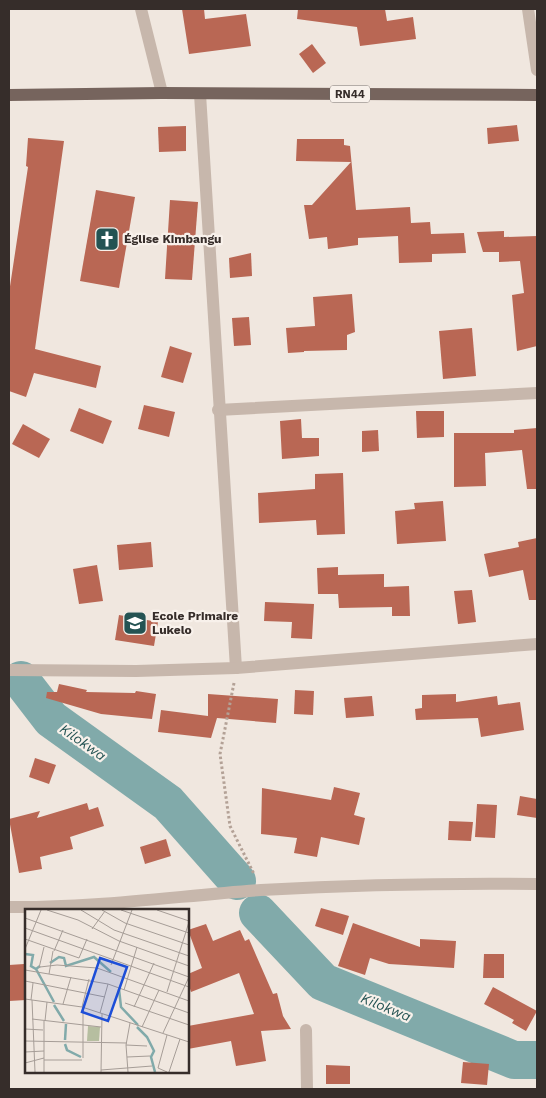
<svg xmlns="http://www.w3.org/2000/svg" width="546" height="1098" viewBox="0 0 546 1098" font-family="'Work Sans',sans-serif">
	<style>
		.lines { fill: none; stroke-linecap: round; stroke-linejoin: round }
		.river { stroke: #81aaaa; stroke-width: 38 }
		.building { fill: #b96754 }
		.path { stroke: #b3a196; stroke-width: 3; stroke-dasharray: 2.5 2.5; stroke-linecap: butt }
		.minor { stroke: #c7b7ac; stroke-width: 12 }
		.major { stroke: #76645d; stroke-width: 12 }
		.labels { text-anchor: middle; stroke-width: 4.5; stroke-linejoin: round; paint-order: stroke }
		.shield { fill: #f8f1eb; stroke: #706864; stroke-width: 1 }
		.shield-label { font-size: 11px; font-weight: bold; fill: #362d2a }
		.poi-label { font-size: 12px; font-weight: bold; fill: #362d2a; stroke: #f8f1eb; text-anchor: start }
		.water-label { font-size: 14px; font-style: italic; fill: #245353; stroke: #f8f1eb }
		.inset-river { fill: none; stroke: #81aaaa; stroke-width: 2.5 }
		.inset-road { fill: none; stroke: #a69d97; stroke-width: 1 }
		.view { fill: #1d4ed8; fill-opacity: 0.15; stroke: #1d4ed8; stroke-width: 2.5 }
		.inset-edge { fill: none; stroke: #362d2a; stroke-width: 2.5 }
	</style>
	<rect width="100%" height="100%" fill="#f0e7df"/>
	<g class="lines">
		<g class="river">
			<path d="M21,680L51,719L168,803L237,881"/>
			<path d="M258,913L323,982L514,1060H537"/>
		</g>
	</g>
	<g class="building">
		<path d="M182,9H204L205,19L246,14L251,46L189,54Z"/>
		<path d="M298,9H385L387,21L413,17L416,39L360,46L357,27L297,19Z"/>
		<path d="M312,44L326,63L313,73L299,54Z"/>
		<path d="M517,125L519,141L488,144L487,128Z"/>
		<path d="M186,126V151L159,152L158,127Z"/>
		<path d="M28,138L64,141L35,349L101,366L96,388L34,373L26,397L9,391V293L28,167L26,166Z"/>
		<path d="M297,139H344V145L350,146L356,210L410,207L411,223L430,222L431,234L464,233L466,253L432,254V262L399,263L398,236L358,238V245L328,249L327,237L309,239L304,205H312L351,162L296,161Z"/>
		<path d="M96,190L135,197L119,288L80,281Z"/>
		<path d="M170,200L198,202L192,280L165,279Z"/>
		<path d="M504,231V237L537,236V346L517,351L512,295L524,293L520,261L499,262V252H483L477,232Z"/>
		<path d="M251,253L252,276L230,278L229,258Z"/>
		<path d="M352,294L355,332L347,335V350L304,351V352L288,353L286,328L315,326L313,297Z"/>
		<path d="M249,317L251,345L234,346L232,318Z"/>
		<path d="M472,328L476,376L443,379L439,331Z"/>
		<path d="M170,346L192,353L183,383L161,377Z"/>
		<path d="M144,405L175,412L169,437L138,429Z"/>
		<path d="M79,408L112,421L103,444L70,431Z"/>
		<path d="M416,411H444V437L417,438Z"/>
		<path d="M301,419L302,438H319V456L282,459L280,421Z"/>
		<path d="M23,424L50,439L39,458L12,444Z"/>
		<path d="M537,428V489H527L522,450L485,453L486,486L454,487V433H514V430Z"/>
		<path d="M378,430L379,451L362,452V431Z"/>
		<path d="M343,473L345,534L317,535L316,520L259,523L258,493L315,489V474Z"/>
		<path d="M443,501L446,541L397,544L395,511L415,509L414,503Z"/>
		<path d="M537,538V600H529L523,570L489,577L484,554L519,547L518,542Z"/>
		<path d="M151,542L153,567L119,570L117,545Z"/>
		<path d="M97,565L103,601L79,604L73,569Z"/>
		<path d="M338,567V575L384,574V587L409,586L410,616H392V607L339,608L338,594H318L317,568Z"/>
		<path d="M472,590L476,622L458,624L454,591Z"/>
		<path d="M265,602L314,604L312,639L291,638L292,622L264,621Z"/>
		<path d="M119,615L158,622L154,646L115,640Z"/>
		<path d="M59,684L87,690L86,692L135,693L136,691L156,694L152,719L101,714L46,698L47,692H57Z"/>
		<path d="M295,690L314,691L313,715L294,714Z"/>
		<path d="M208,694L278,699L276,723L217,718L211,738L158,732L161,710L208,716Z"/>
		<path d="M456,694V702L497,696L498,705L520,702L524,730L481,737L478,718L416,720L415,709L422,708V695Z"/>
		<path d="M372,696L374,716L346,718L344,698Z"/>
		<path d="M35,758L56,765L49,784L29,777Z"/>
		<path d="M334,787L360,793L354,815L365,818L359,845L321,837L317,857L294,853L297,838L261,834L262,788L331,800Z"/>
		<path d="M520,796L537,799V818L517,815Z"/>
		<path d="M87,803L89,810L98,807L104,826L70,837L73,849L40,857L42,869L19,873L9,819L40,811L37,818Z"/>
		<path d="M477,804L497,805L495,838L475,837Z"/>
		<path d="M449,821L473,822L471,841L448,840Z"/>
		<path d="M166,839L171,856L145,864L140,847Z"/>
		<path d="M321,908L349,916L343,935L315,926Z"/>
		<path d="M353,923L420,947V939L456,941L454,968L389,964L370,958L365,975L338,966Z"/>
		<path d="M206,924L213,941L240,930L245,941L249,939L273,994L277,993L283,1016L291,1029L261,1031L266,1061L236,1066L231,1041L188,1049V1026L254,1014L239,973L191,992L188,982V974L202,968L188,930Z"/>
		<path d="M484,954H504V978H483Z"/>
		<path d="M24,964L26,1000L9,1001V965Z"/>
		<path d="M493,987L537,1011L526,1031L512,1023L514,1020L484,1004Z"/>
		<path d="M463,1062L489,1064L487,1085L461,1083Z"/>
		<path d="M326,1065L350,1066V1084H326Z"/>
	</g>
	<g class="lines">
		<path class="path" d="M234,683L220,754L230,826L254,874"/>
		<g class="minor">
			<path d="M141,9L162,93"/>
			<path d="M528,9L537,70"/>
			<path d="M200,94L236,668"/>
			<path d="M218,410L537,393"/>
			<path d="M9,670L136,671L236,668L537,644"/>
			<path d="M9,907C93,908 177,896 261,890C353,885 445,883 537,884"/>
			<path d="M306,1030L307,1089"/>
		</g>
		<path class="major" d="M9,95L162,93L537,95"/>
	</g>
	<defs>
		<g id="church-square" transform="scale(1.25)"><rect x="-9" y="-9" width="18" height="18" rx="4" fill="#245353" stroke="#f8f1eb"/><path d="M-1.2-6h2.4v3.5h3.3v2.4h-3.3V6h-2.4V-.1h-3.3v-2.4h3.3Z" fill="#fff"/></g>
		<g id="school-square" transform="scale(1.25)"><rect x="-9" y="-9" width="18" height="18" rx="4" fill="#245353" stroke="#f8f1eb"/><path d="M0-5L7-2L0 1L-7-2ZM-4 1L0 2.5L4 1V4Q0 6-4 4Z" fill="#fff"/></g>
	</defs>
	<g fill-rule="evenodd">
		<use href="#church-square" x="107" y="239"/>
		<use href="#school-square" x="135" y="623"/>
	</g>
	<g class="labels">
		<rect class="shield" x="330" y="85.5" width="40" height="17" rx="4"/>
		<g class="shield-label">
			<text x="350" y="98">RN44</text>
		</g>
		<g class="poi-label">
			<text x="124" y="243">Église Kimbangu</text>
			<text x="152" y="620">Ecole Primaire<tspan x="152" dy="14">Lukelo</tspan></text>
		</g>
		<g class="water-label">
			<text transform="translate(83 742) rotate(35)" y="5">Kilokwa</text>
			<text transform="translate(386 1007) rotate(22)" y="5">Kilokwa</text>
		</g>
	</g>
	<g transform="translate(25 909)">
		<rect width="164" height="164" fill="#f0e7df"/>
		<path d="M63,117L75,118L74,132H62Z" fill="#b6bea0"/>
		<path class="inset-river" d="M0,45L8,46L6,57L11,60L15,57M25,54L34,48L39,49L41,57L69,48L86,63M11,60L29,93M94,80L96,98L113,116M29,96L39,112M112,118L122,128L129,142L126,148L130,163M40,131L41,115M40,135L42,141L56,148"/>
		<path class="inset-road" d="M22,1L53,11L94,32L164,57M56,1L89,21L164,47M77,1L100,14L164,36M96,1L164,24M132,1L164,12M0,9L164,68M0,19L164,78M67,20L80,2M0,30L54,49L62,30M0,40L16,1M29,42L38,21M86,56L107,1M15,58L32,56L72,59L164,92M14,59L19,38M0,61L83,75L164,104M24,65L28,42M0,72L80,88M99,81L112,38M142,83L164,13M0,90L57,98L164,133M6,91L8,74M7,91L10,163M100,94L164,116M38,95L46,68M57,98L64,70M109,98L129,54M75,104L83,75M7,110L76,118M19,112V163M20,112L22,93M117,118L134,81M0,120L18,121M138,124L164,68M142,126L133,159L142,163M0,132L102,134M101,136L122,137M0,143L19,142M102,148L125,147M58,149V99M19,151H57M0,154L19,149M76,161L127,157M76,163L77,105M103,163L101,136L105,114M144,163L155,130"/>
		<path class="view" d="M75,49L102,58L83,112L57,103Z"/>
		<rect width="164" height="164" class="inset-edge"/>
	</g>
	<rect width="546" height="1098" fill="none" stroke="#362d2a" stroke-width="20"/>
</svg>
